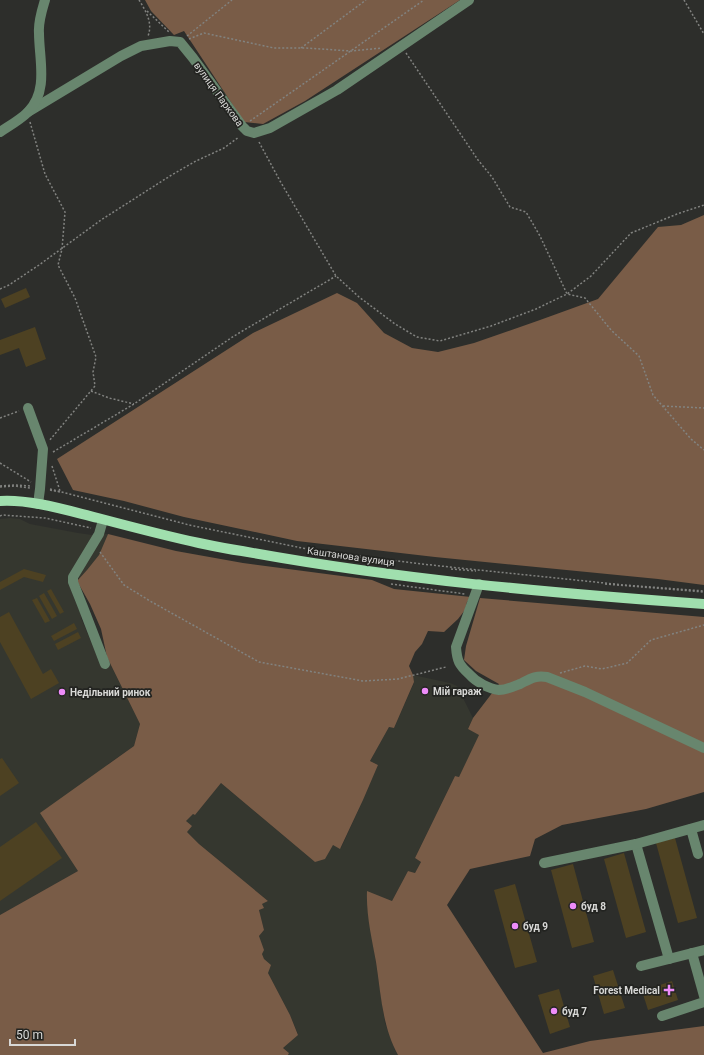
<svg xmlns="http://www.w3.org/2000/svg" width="704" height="1055" viewBox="0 0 704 1055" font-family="Roboto,sans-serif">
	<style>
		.built { fill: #35372f }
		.forest { fill: #795c47 }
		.building { fill: #4d4122 }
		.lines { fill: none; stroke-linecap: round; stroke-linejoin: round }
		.path { stroke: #828380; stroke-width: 1.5; stroke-dasharray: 2 2; stroke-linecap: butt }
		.minor { stroke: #68866e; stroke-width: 10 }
		.major { stroke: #a0dfae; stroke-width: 10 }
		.poi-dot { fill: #ee8cf9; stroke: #232421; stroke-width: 1.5 }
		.labels { text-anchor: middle; stroke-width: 3.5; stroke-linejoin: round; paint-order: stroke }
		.street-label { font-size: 10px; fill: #d8d8d6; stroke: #232421 }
		.poi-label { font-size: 10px; font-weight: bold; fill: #d8d8d6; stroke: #232421; text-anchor: start }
	</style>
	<rect width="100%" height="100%" fill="#2d2e2b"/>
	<g class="built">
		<path d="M10,518L20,519L30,524L78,533L92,535L94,533L108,534L99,555L87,570L77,581L68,580L75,601L82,614L81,618L99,661L107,657L140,724L134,746L108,764L78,871L0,915V519Z"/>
		<path d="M413,675L450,683L457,686L473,718L468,729L480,735L459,777L455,776L415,858L421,862L415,873L408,871L392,901L367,892V904L376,963L385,1023L395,1050L398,1055H288L289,1053L283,1048L298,1034L290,1015L268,973L262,954L259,936L264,930L259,910L262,904L268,901L199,844L187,832L186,821L193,814L195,815L221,783L315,862L333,845L341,848L363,800L378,765L370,761L389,727L394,728L414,683Z"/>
	</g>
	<g class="forest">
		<path d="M145,0H460L305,101L263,124L244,122L184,31L174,35L151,11Z"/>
		<path d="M704,215V585L658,579L435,557L297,541L184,517L124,501L73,490L57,459L253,333L337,293L357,303L384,333L412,348L438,352L474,343L540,320L598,299L658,227L681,225Z"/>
		<path d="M108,534L176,551L243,563L372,580L394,589L471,597L467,602L465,610L458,619L444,632L428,631L422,644L415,652L409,666L413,675L414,682L394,728L389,727L370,761L378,765L363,800L340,849L333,845L325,859L315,862L221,783L195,815L193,814L186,821L192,826L187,832L199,844L268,901L262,904L264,908L259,910L264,930L259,936L264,950L262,954L264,959L271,965L268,973L290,1015L298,1035L283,1048L289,1053L288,1055H0V915L78,871L40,813L134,746L140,724L107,657L101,629L90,604L77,581L87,570L99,555Z"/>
		<path d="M480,598L704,617V792L646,809L562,825L535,839L530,856L470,869L447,905L543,1053L590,1041L704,1026V1055H398C382,1026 381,994 376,962C372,939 366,915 367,891L392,901L408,871L415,873L421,862L415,858L455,776L459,777L479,735L468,729L473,718L499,684L476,671L464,660L466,646Z"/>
	</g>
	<g class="building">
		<path d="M26,288L30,297L5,308L1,299Z"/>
		<path d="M35,327L46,359L26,367L19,348L0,355V340Z"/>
		<path d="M24,569L46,575L43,582L24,577L0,590V582Z"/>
		<path d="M51,589L64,612L60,614L47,591Z"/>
		<path d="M44,593L57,616L52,619L39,596Z"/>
		<path d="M37,598L50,621L45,623L32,600Z"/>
		<path d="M9,612L43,674L51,669L59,683L31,699L0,642V617Z"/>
		<path d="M74,623L77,629L54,641L51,636Z"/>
		<path d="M78,632L81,638L58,650L55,644Z"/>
		<path d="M2,758L19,783L0,796V759Z"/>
		<path d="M36,822L62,858L0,901V847Z"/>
		<path d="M675,838L697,918L678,923L656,843Z"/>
		<path d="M624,853L646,932L626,938L604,859Z"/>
		<path d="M573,864L594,942L572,948L551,870Z"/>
		<path d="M515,884L537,962L515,968L494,890Z"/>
		<path d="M613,970L625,1008L604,1014L593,976Z"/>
		<path d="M672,981L678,1000L648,1010L642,991Z"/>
		<path d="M559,989L570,1027L550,1034L538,995Z"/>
	</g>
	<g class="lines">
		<g class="path">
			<path d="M139,0C146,11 153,23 148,36"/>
			<path d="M684,0L704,34"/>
			<path d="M147,11L169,32"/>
			<path d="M187,36L232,0"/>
			<path d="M189,39L204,33L274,48H306L351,51L382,48"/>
			<path d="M301,48L366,0"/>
			<path d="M406,53L478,160L492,177L510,207L526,212L540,236L567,294L585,298L611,330L639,356L653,395L691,439L704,450"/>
			<path d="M250,121L424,0"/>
			<path d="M30,122L45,174L65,212L62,249L58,265L75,298L96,357L93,372L95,386L49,441"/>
			<path d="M259,142L280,181L336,276L359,297L395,324L417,337L440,341L491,326L536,309L567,294L591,276L631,233L677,214L704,205"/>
			<path d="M0,289L9,285L39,265L101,220L170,176L196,161L224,148L239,137"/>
			<path d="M91,391L109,398L134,404"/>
			<path d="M663,406L704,408"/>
			<path d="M0,418L19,411"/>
			<path d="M53,452L134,404L234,336L336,276"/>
			<path d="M0,463L31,482"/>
			<path d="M52,466L60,491"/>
			<path d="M0,486L15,485L32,486"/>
			<path d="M0,487L15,486L30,488"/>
			<path d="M50,489L189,525L302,548L413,563L459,568L624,585L704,591"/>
			<path d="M50,490L60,492"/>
			<path d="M0,516L2,515L45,518L91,528"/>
			<path d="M100,552L124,585L150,601L259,662L363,681L398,679L446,667"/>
			<path d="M327,553L386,561"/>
			<path d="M451,569L476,571"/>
			<path d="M391,584L465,594"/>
			<path d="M605,584L704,592"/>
			<path d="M560,673L585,666L602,669L627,663L651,640L704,625"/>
		</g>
		<g class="minor">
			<path d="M28,112L121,56L141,46L170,41L180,42L193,58L242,126L247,131L254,133L270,128L337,90L469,0"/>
			<path d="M0,132C9,126 20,120 28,112C49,91 39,59 39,33C38,22 42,10 45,0"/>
			<path d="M28,408L43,449L40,489L38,504"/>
			<path d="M103,520L99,534L73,577V582L83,607L105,664"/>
			<path d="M479,584L456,647C457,661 459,665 469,674C476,682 489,689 499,690C506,690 515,686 520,684C530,679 535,675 547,677L585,692L704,748"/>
			<path d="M691,829L698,854"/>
			<path d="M636,844L669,959"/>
			<path d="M544,863L636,844L704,825"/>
			<path d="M692,953L704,996"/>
			<path d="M641,966L704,950"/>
			<path d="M662,1016L704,1002"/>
		</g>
		<path class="major" d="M0,501C31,499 69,511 98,518C132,527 166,536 199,543C213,546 228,549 242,551C394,579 549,593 704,604"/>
	</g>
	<g class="poi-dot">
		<circle cx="425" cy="691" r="4"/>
		<circle cx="62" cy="692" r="4"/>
		<circle cx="573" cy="906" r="4"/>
		<circle cx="515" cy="926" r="4"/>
		<path d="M667 984h4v4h4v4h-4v4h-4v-4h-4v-4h4z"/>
		<circle cx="554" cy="1011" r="4"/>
	</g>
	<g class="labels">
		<g class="street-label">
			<text transform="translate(219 94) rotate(54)" y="4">вулиця Паркова</text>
			<text transform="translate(351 556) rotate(8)" y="4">Каштанова вулиця</text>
		</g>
		<g class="poi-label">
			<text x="433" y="695">Мій гараж</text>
			<text x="70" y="696">Недільний ринок</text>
			<text x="581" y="910">буд 8</text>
			<text x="523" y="930">буд 9</text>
			<text x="660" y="994" text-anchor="end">Forest Medical</text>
			<text x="562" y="1015">буд 7</text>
		</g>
	</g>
	<path d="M10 1039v6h65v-6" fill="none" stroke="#d8d8d6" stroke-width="2"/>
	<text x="16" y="1039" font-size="12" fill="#d8d8d6" stroke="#232421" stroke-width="3" paint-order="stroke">50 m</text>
</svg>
